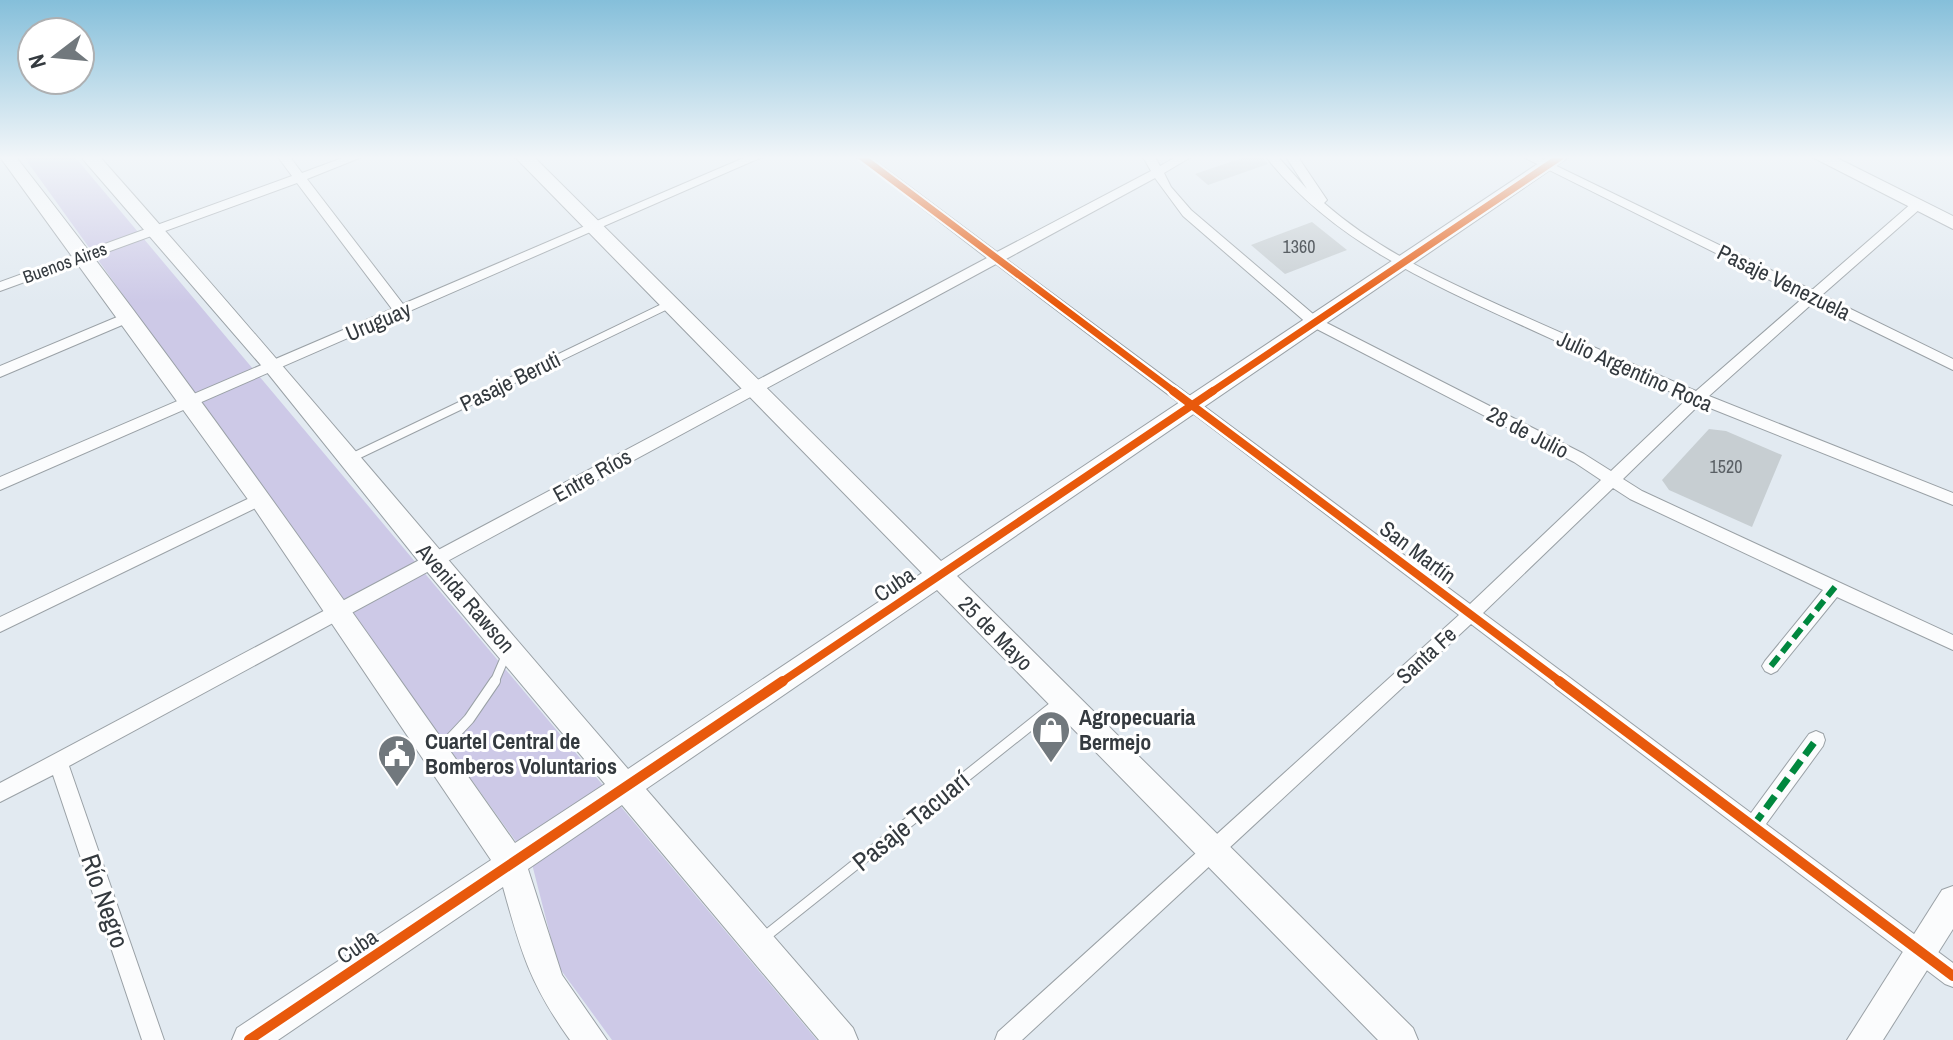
<svg xmlns="http://www.w3.org/2000/svg" width="1953" height="1040" viewBox="0 0 1953 1040" font-family="'Archivo Narrow',sans-serif">
	<style>
		.green { fill: #cdc9e7 }
		.building { fill: #c7ced2 }
		.lines { fill: none; stroke-linecap: round; stroke-linejoin: round }
		.lane-far2-casing { stroke: #9aa1a6; stroke-width: 9 }
		.lane-far1-casing { stroke: #9aa1a6; stroke-width: 10 }
		.lane-casing { stroke: #9aa1a6; stroke-width: 12 }
		.street-casing { stroke: #9aa1a6; stroke-width: 2 }
		.secondary-casing { stroke: #9aa1a6; stroke-width: 2 }
		.lane-far2 { stroke: #fbfcfd; stroke-width: 7 }
		.lane-far1 { stroke: #fbfcfd; stroke-width: 8 }
		.lane { stroke: #fbfcfd; stroke-width: 10 }
		.street { fill: #fbfcfd; fill-rule: evenodd }
		.secondary { fill: #fbfcfd; fill-rule: evenodd }
		.quiet-far1 { stroke: #00873e; stroke-width: 6; stroke-dasharray: 12 6; stroke-linecap: butt }
		.quiet { stroke: #00873e; stroke-width: 7; stroke-dasharray: 15 7; stroke-linecap: butt }
		.cycleway-far2-casing { stroke: #fff; stroke-width: 11 }
		.cycleway-far1-casing { stroke: #fff; stroke-width: 13 }
		.cycleway-casing { stroke: #fff; stroke-width: 15 }
		.cycleway-far2 { stroke: #e8590c; stroke-width: 7 }
		.cycleway-far1 { stroke: #e8590c; stroke-width: 8 }
		.cycleway { stroke: #e8590c; stroke-width: 10 }
		.labels { text-anchor: middle; stroke-width: 6; stroke-linejoin: round; paint-order: stroke }
		.number-label { font-size: 18px; fill: #595f64 }
		.far-street-label { font-size: 18px; fill: #343a3f; stroke: #fff }
		.street-label { font-size: 22px; fill: #343a3f; stroke: #fff }
		.poi-label { font-size: 22px; font-weight: bold; fill: #343a3f; stroke: #fff; text-anchor: start }
		.near-street-label { font-size: 26px; fill: #343a3f; stroke: #fff }
	</style>
	<rect width="100%" height="100%" fill="#e2eaf1"/>
	<path class="green" d="M24,157H75L817,1040H612L558,966L532,864Z"/>
	<g class="building">
		<path d="M1245,157H1263L1268,164L1208,185L1195,174Z"/>
		<path d="M1312,222L1347,250L1285,274L1251,245Z"/>
		<path d="M1709,429L1726,431L1782,455L1752,527L1669,490L1662,480Z"/>
	</g>
	<g class="lines">
		<g class="lane-far2-casing">
			<path id="lane-far2" d="M486,393L670,304"/>
		</g>
		<g class="lane-far1-casing">
			<g id="lane-far1">
				<path d="M351,458L491,391"/>
				<path d="M494,683L506,655"/>
			</g>
		</g>
		<g class="lane-casing">
			<g id="lane">
				<path d="M439,751L469,719L495,681"/>
				<path d="M762,939L1058,703"/>
			</g>
		</g>
		<g class="street-casing">
			<g id="street">
				<path d="M278,157H290L302,173L345,157H362L307,179L403,304L746,157H762L0,490V477L392,309L297,183L0,291V282L292,176Z"/>
				<path d="M856,157H870L997,252L1151,171L1143,157H1155L1160,166L1176,157H1191L1164,173L1171,187L1191,210L1319,319L1584,454L1611,471L1687,399C1631,375 1575,350 1519,324C1426,282 1331,239 1266,157H1278L1307,189L1286,157H1298L1327,200L1324,203C1381,253 1452,284 1521,315C1579,341 1637,366 1696,391L1804,297L1523,157H1538L1812,290L1913,202H1921V208L1822,295L1953,359V370L1814,302L1709,396L1953,493V505L1700,404L1623,479L1642,491L1953,635V650L1837,597L1777,671L1771,674L1765,671L1762,666L1765,661L1823,590L1630,499L1613,488L1483,613L1751,813L1809,734L1816,731L1823,734L1825,740L1823,746L1766,824L1953,963V987L1945,984L1471,624L1022,1040H995L998,1032L1459,615L996,264L69,766L164,1040H142L53,775L0,802V783L987,258ZM1155,178L1183,216L1309,325L1574,462L1601,480L1470,604L1006,259Z"/>
				<path d="M129,312L134,314V320L0,377V366Z"/>
				<path d="M260,493L268,499L266,503L0,632V617Z"/>
			</g>
		</g>
		<g class="secondary-casing">
			<g id="secondary">
				<path d="M0,157H16C191,379 352,612 515,843L605,784L424,568L266,371L81,157H100C279,358 451,565 628,769L922,573L515,157H534L941,561L1548,157H1569L957,576L1413,1028L1418,1040H1378L937,590L646,789L853,1028L858,1040H819L622,805L528,869L562,975L607,1040H570C530,984 521,952 503,887L278,1040H232L237,1028L491,860L252,505Z"/>
				<path d="M1812,157H1835L1953,216V229Z"/>
				<path d="M1953,886V929L1883,1040H1847L1942,890Z"/>
			</g>
		</g>
		<use href="#lane-far2" class="lane-far2"/>
		<use href="#lane-far1" class="lane-far1"/>
		<use href="#lane" class="lane"/>
		<use href="#street" class="street"/>
		<use href="#secondary" class="secondary"/>
		<path class="quiet-far1" d="M1771,666L1835,587"/>
		<path class="quiet" d="M1753,826L1816,740"/>
		<g class="cycleway-far2-casing">
			<g id="cycleway-far2">
				<path d="M862,157L1176,393"/>
				<path d="M1210,393L1560,157"/>
			</g>
		</g>
		<g class="cycleway-far1-casing">
			<g id="cycleway-far1">
				<path d="M1173,391L1562,683"/>
				<path d="M780,683L1213,391"/>
			</g>
		</g>
		<g class="cycleway-casing">
			<g id="cycleway">
				<path d="M1559,681L1953,976"/>
				<path d="M249,1040L783,681"/>
			</g>
		</g>
		<use href="#cycleway-far2" class="cycleway-far2"/>
		<use href="#cycleway-far1" class="cycleway-far1"/>
		<use href="#cycleway" class="cycleway"/>
	</g>
	<linearGradient id="sky" x2="0" y2="1"><stop stop-color="#85bfda"/><stop offset="0.52" stop-color="#f2f6f9"/><stop offset="1" stop-color="#f2f6f9" stop-opacity="0"/></linearGradient>
	<rect width="1953" height="303" fill="url(#sky)"/>
	<defs>
		<g id="shop-pin" transform="scale(2)"><path d="M0 17L-7.5 6A9.5 9.5 0 1 1 7.5 6Z" fill="#71787d" stroke="#fff"/><path d="M-5-2.5h2.3a2.7 3.5 0 0 1 5.4 0H5L5.5 6h-11ZM-1.5-2.5h3a1.5 2.3 0 0 0-3 0Z" fill="#fff"/></g>
		<g id="civic-pin" transform="scale(2)"><path d="M0 17L-7.5 6A9.5 9.5 0 1 1 7.5 6Z" fill="#71787d" stroke="#fff"/><path d="M-.6-6.5H3V-4.5H.6V-3L4-1V1h2V6H-6V1h2V-1L-.6-3ZM-1.2 2.5V6h2.4V2.5Z" fill="#fff"/></g>
	</defs>
	<g fill-rule="evenodd">
		<use href="#shop-pin" x="1051" y="730"/>
		<use href="#civic-pin" x="397" y="754"/>
	</g>
	<g class="labels">
		<g class="number-label">
			<text x="1299" y="253">1360</text>
			<text x="1726" y="473">1520</text>
		</g>
		<g class="far-street-label">
			<text transform="translate(65 263) rotate(-20)" y="6">Buenos Aires</text>
		</g>
		<g class="street-label">
			<text transform="translate(1784 282) rotate(26)" y="8">Pasaje Venezuela</text>
			<text transform="translate(378 321) rotate(-23)" y="8">Uruguay</text>
			<text transform="translate(1635 371) rotate(24)" y="8">Julio Argentino Roca</text>
			<text transform="translate(510 381) rotate(-26)" y="8">Pasaje Beruti</text>
			<text transform="translate(1528 432) rotate(27)" y="8">28 de Julio</text>
			<text transform="translate(592 475) rotate(-29)" y="8">Entre Ríos</text>
			<text transform="translate(1418 552) rotate(37)" y="8">San Martín</text>
			<text transform="translate(894 584) rotate(-34)" y="8">Cuba</text>
			<text transform="translate(466 598) rotate(49)" y="8">Avenida Rawson</text>
			<text transform="translate(996 633) rotate(45)" y="8">25 de Mayo</text>
			<text transform="translate(1426 655) rotate(-43)" y="8">Santa Fe</text>
			<text transform="translate(357 946) rotate(-34)" y="8">Cuba</text>
		</g>
		<g class="poi-label">
			<text x="1079" y="725">Agropecuaria<tspan x="1079" dy="25">Bermejo</tspan></text>
			<text x="425" y="749">Cuartel Central de<tspan x="425" dy="25">Bomberos Voluntarios</tspan></text>
		</g>
		<g class="near-street-label">
			<text transform="translate(911 821) rotate(-39)" y="9">Pasaje Tacuarí</text>
			<text transform="translate(105 901) rotate(71)" y="9">Río Negro</text>
		</g>
	</g>
	<g transform="translate(56 56) rotate(254)"><circle r="38" fill="#ffffff" stroke="#aeb0b2" stroke-width="2"/>
	<path d="M0-6L14 30L0 20L-14 30Z" fill="#71787d"/>
	<text y="-12" font-size="22" font-weight="bold" text-anchor="middle" fill="#343a3f">N</text>
	</g>
</svg>
